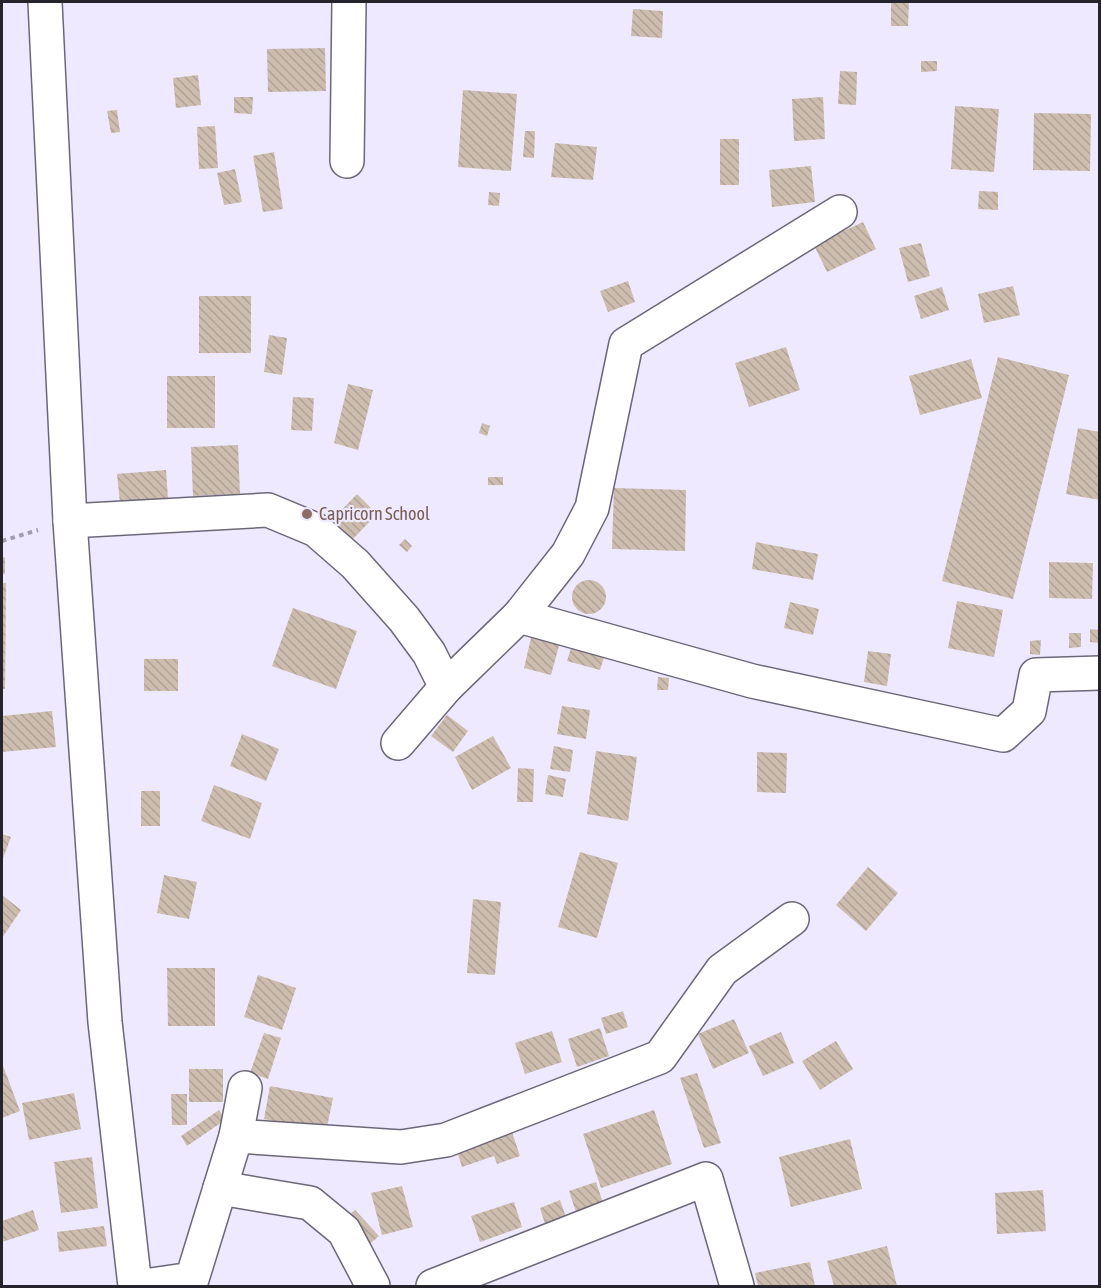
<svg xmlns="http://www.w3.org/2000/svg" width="1101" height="1288" viewBox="0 0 1101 1288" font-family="'Asap Condensed',sans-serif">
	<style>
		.building { fill: url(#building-back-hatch) }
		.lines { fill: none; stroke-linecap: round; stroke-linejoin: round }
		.street-casing { stroke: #6c6778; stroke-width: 36 }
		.secondary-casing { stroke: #6c6778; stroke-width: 36 }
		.path { stroke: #a19dad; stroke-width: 4; stroke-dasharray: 4.5 4.5; stroke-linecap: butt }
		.street { stroke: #fff; stroke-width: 33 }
		.secondary { stroke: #fff; stroke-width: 33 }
		.education-dot { fill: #8d6e63; stroke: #eee9fe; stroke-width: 2 }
		.labels { text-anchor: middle; stroke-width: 4.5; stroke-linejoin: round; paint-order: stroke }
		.education-label { font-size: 18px; fill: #785e54; stroke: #eee9fe; text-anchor: start }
	</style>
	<defs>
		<pattern id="building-back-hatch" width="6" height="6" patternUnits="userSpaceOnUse" patternTransform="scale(1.5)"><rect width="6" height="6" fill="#cdbdaf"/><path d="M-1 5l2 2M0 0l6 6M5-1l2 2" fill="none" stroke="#b0a297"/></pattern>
	</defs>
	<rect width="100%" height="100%" fill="#eee9fe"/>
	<g class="building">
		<path d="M891,2H909L908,26H891Z"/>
		<path d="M633,9L663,11L662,38L631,36Z"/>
		<path d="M325,48L326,91L268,92L267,49Z"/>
		<path d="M921,61H937V71L921,72Z"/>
		<path d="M840,71L857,72L856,105L838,104Z"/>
		<path d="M198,75L201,105L176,108L173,78Z"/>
		<path d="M463,90L517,94L511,171L458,167Z"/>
		<path d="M234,97H253L252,114L234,113Z"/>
		<path d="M823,97L825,139L794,141L792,99Z"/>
		<path d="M955,106L999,109L994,172L951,169Z"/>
		<path d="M117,110L120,132L111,133L107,111Z"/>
		<path d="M1034,113L1091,114L1090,171L1033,170Z"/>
		<path d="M215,126L218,168L199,169L197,127Z"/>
		<path d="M525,131H535L534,158L523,157Z"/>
		<rect x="720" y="139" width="19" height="46"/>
		<path d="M555,143L597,147L593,180L551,177Z"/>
		<path d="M274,152L283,209L263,212L253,156Z"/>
		<path d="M811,166L815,202L772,207L769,170Z"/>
		<path d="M235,169L242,202L224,205L217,173Z"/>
		<path d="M979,191L998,192V210L978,209Z"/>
		<path d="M489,192L500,193L499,206L488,205Z"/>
		<path d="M863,222L876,249L827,272L814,245Z"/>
		<path d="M921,243L930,276L908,282L899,248Z"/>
		<path d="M628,281L635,302L608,312L600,291Z"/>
		<path d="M1013,286L1020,315L984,323L978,294Z"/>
		<path d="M942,287L949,310L921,319L914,296Z"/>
		<rect x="199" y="296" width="52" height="57"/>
		<path d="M269,335L287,338L282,375L264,372Z"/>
		<path d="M786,347L800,390L749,407L735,363Z"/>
		<path d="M998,357L1069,375L1013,599L942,581Z"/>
		<path d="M971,359L982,398L920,415L909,376Z"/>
		<rect x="167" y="376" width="48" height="52"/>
		<path d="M348,384L373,390L358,450L334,443Z"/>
		<path d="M293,397L314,398L312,431L291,430Z"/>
		<path d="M482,423L490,426L487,436L479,433Z"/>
		<path d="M1078,428L1100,432V500L1066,494Z"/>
		<path d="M238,445L240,494L193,496L191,447Z"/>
		<path d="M166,470L168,499L120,503L117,474Z"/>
		<rect x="488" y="477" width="15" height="8"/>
		<path d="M614,488L686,490L685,551L612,549Z"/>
		<path d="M357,494L377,514L349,543L329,523Z"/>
		<path d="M405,539L412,546L407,552L399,545Z"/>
		<path d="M756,542L818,554L813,580L752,569Z"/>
		<path d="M5,557V574H2V558Z"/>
		<path d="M1049,562L1093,563L1092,599L1049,598Z"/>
		<circle cx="589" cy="597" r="17"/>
		<path d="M2,583H6L5,689H2Z"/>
		<path d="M957,601L1003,610L994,657L948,648Z"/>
		<path d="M790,602L819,609L813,635L784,628Z"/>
		<path d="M293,608L357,631L336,689L272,666Z"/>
		<path d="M1090,629L1100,630V643L1090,642Z"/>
		<path d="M1069,633H1081V647L1069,648Z"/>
		<path d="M532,634L560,642L551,675L524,668Z"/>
		<path d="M1041,640L1040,655L1030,654V641Z"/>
		<path d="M572,645L605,654L600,670L567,661Z"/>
		<path d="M868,651L891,654L887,686L864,682Z"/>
		<rect x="144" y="659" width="34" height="32"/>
		<path d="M658,677L669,678L668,690H657Z"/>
		<path d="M562,706L590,710L586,739L557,734Z"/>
		<path d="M52,711L56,747L2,752V716Z"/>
		<path d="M447,715L468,731L453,752L431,736Z"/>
		<path d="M242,734L279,749L266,781L230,766Z"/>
		<path d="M493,736L511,768L472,790L455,757Z"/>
		<path d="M554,746L573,750L570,772L550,769Z"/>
		<path d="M596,751L637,757L628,821L587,814Z"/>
		<path d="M757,752L787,753L786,793L757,792Z"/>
		<path d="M518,768L534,769L533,802H517Z"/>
		<path d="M548,775L566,779L563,797L545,794Z"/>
		<path d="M214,785L262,803L250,839L201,821Z"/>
		<rect x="141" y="791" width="19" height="35"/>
		<path d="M2,834L11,837L2,861Z"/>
		<path d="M580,852L618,863L597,938L558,927Z"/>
		<path d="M868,867L898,893L866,931L836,905Z"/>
		<path d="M164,875L197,882L189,919L157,913Z"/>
		<path d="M2,895L21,910L2,938Z"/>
		<path d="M473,899L501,902L495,975L467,973Z"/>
		<path d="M167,968H215V1026H168Z"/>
		<path d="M258,975L296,988L282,1030L244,1017Z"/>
		<path d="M623,1011L628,1027L606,1034L601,1018Z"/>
		<path d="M734,1019L749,1053L713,1069L698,1034Z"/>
		<path d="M600,1028L609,1056L577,1067L568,1039Z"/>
		<path d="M552,1031L562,1062L525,1074L515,1043Z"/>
		<path d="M781,1032L794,1063L763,1076L749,1046Z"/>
		<path d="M264,1033L281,1038L268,1079L250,1073Z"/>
		<path d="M836,1041L853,1069L820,1090L802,1061Z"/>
		<path d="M2,1063L20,1111L2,1118Z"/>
		<rect x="189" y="1069" width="34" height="33"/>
		<path d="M697,1073L721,1143L704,1148L680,1078Z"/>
		<path d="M270,1086L333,1098L326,1132L264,1119Z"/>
		<path d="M74,1093L81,1129L29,1140L22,1103Z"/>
		<path d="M171,1094H187V1125H172Z"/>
		<path d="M219,1110L225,1120L187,1146L181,1136Z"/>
		<path d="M654,1110L672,1164L601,1188L583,1134Z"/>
		<path d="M510,1126L520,1156L497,1164L494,1156L462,1167L455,1145Z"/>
		<path d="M850,1139L862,1189L791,1207L779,1157Z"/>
		<path d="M92,1157L98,1208L61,1213L54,1162Z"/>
		<path d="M596,1182L604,1206L577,1215L569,1191Z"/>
		<path d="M402,1186L413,1227L382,1235L371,1193Z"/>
		<path d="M1043,1190L1046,1231L997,1234L995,1193Z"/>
		<path d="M560,1200L567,1220L546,1227L540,1208Z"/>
		<path d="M514,1202L522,1227L480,1242L471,1216Z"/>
		<path d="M33,1210L39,1230L2,1242V1221Z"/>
		<path d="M355,1210L379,1236L364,1249L341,1222Z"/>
		<path d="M104,1226L107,1246L59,1252L57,1232Z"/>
		<path d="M887,1246L897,1286H834L827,1261Z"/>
		<path d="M810,1262L815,1286H758L755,1273Z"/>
	</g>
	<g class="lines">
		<g class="street-casing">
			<g id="street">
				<path d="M347,161L349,2"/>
				<path d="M70,521L268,510L316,530L355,564L404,619L429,653L446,687"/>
				<path d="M519,616L752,681L1003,735L1029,711L1036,675L1100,673"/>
				<path d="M398,743L446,687L519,616L568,554L592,508L626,344L840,212"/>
				<path d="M236,1136L401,1147L446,1140L660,1057L722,970L792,919"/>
				<path d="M220,1188L310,1203L344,1231L373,1286"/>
				<path d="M144,1286L192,1279L236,1136L245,1088"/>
				<path d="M433,1286L706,1179L737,1286"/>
			</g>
		</g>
		<g class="secondary-casing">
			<path id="secondary" d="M45,2L70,521L105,1022L135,1286"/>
		</g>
		<path class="path" d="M2,541L38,530"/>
		<use href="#street" class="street"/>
		<use href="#secondary" class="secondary"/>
	</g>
	<circle class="education-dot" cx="307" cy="514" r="6"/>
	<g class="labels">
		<g class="education-label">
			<text x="319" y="520">Capricorn School</text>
		</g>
	</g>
	<rect width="1101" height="1288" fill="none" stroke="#25232b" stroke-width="6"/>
</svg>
